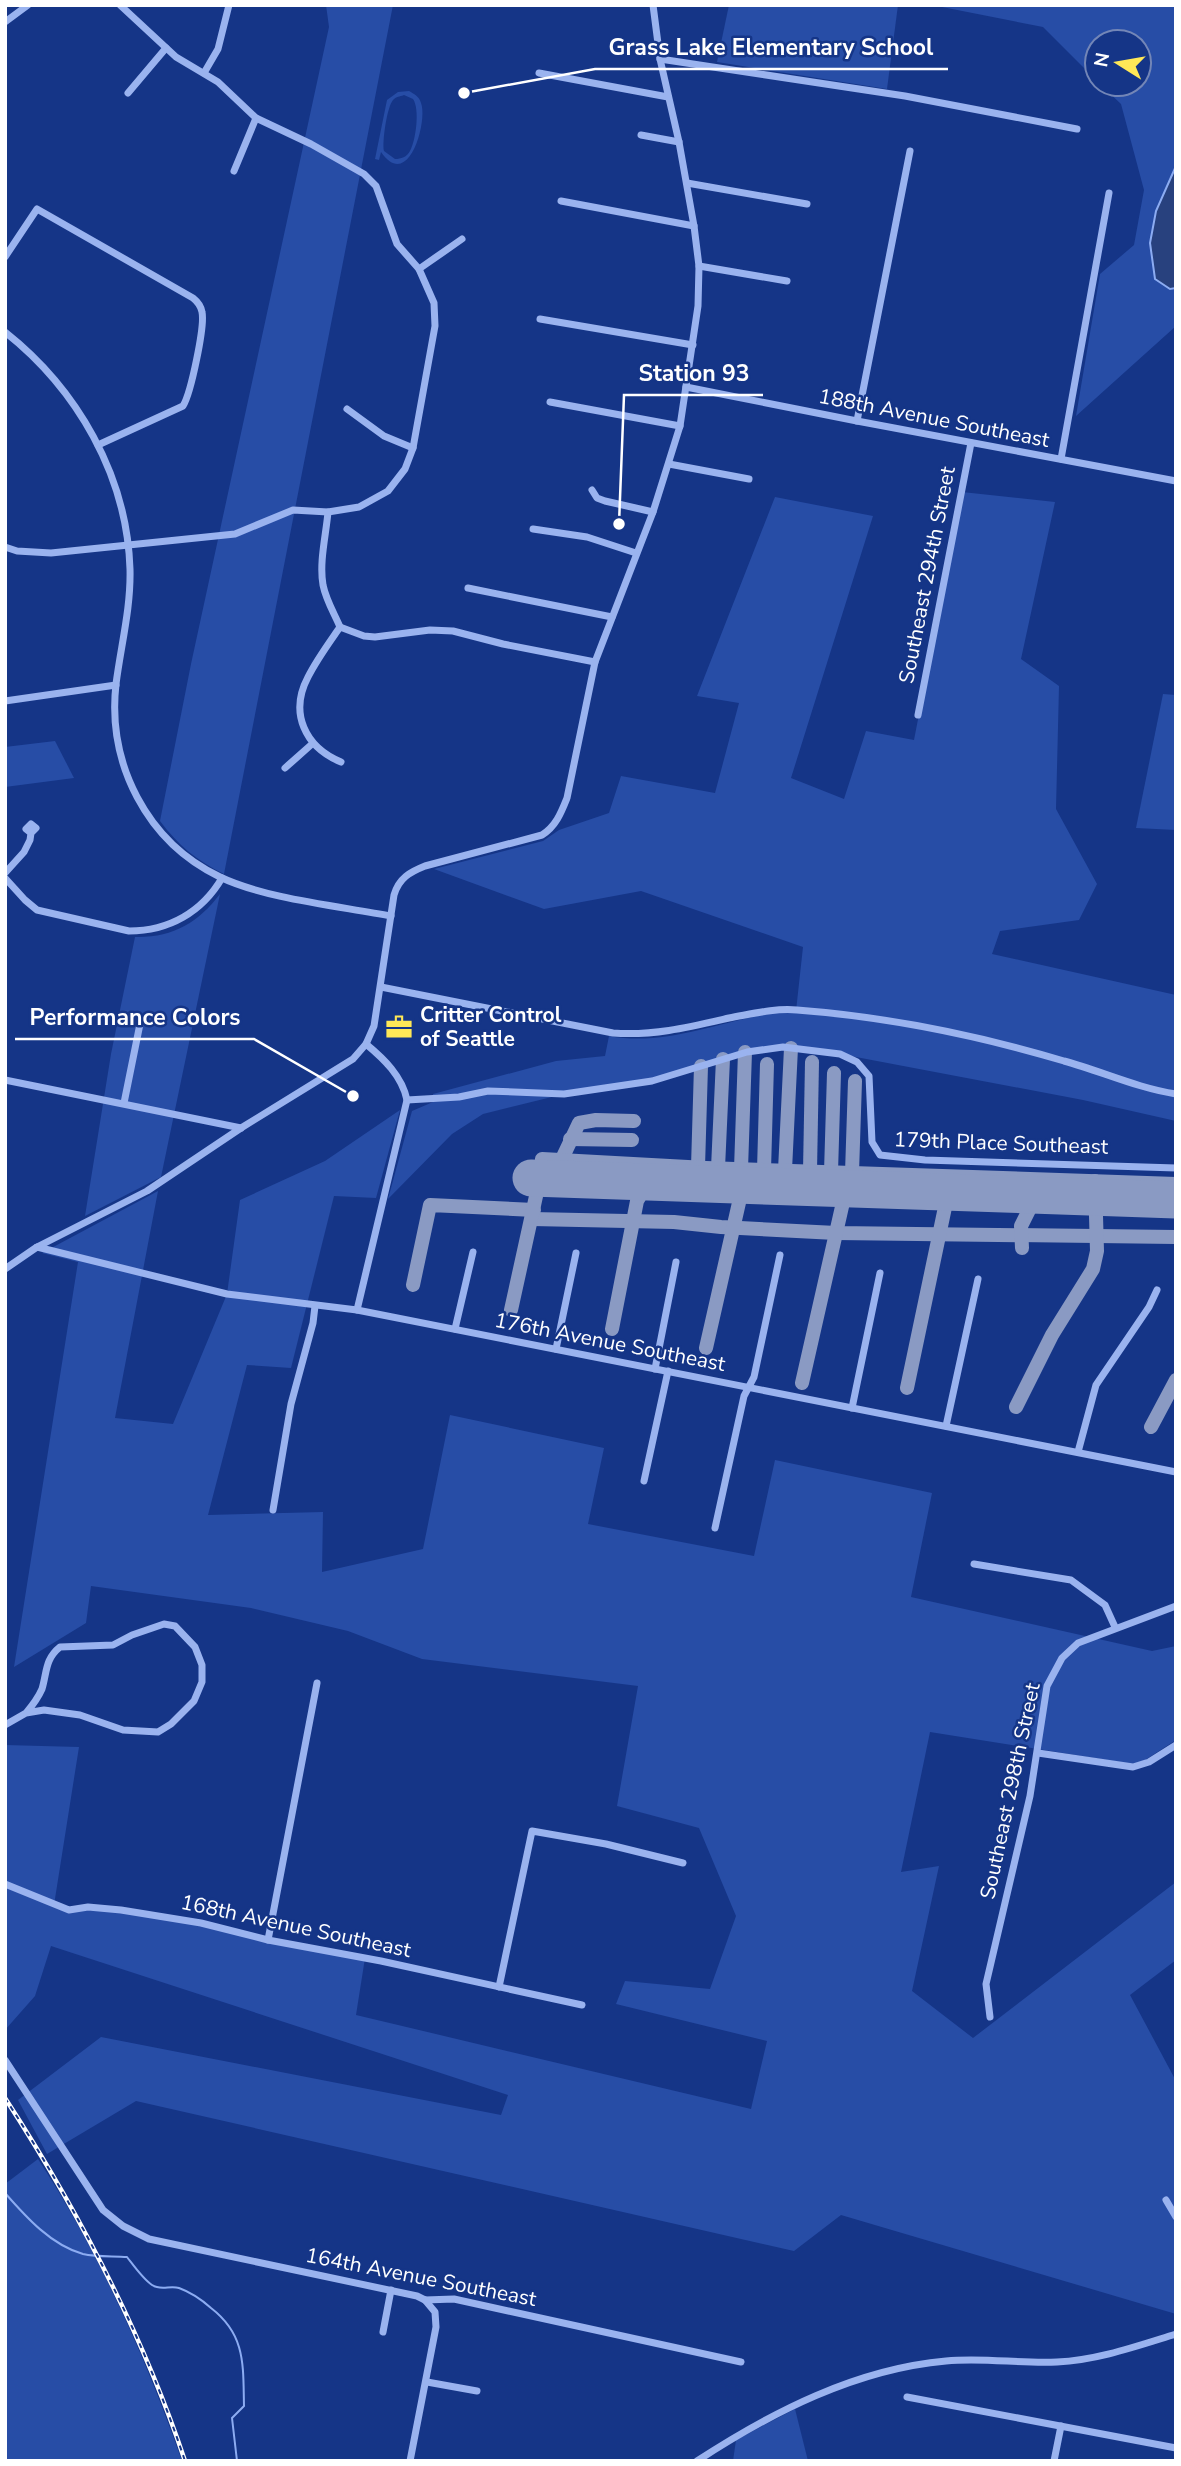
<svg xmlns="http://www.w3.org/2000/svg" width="1181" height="2466" viewBox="0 0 1181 2466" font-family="'Nunito Sans',sans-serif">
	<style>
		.green { fill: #274da6; fill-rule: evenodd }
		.water { fill: #28417e; stroke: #8cacf2; stroke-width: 2 }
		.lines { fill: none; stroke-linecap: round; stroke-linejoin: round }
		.stream { stroke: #8cacf2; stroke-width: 2 }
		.taxiway { stroke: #8a9ac3; stroke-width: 14 }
		.runway { stroke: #8a9ac3; stroke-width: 37 }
		.minor { stroke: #9ab3ef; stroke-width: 7 }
		.rail-casing { stroke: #fff; stroke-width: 4.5 }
		.rail { stroke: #153587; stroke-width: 2; stroke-dasharray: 5; stroke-linecap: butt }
		.labels { text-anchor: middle; stroke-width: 5; stroke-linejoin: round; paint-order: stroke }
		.street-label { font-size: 21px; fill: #fff; stroke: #153587 }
		.poi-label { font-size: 21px; font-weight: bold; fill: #fff; stroke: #153587; text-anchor: start }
		.leader { fill: none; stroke: #fff; stroke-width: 2.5 }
		.callout-dot { fill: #fff; stroke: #153587; stroke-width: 2.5 }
		.callout-label { font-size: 23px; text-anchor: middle; font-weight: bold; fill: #fff; stroke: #153587; stroke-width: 5; stroke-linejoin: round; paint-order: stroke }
	</style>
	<rect width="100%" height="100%" fill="#153587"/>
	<g class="green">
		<path d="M326,5H393L224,874C197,861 178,845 160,821L191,664L329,27Z"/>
		<path d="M729,5H898L887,89L717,62Z"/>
		<path d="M932,5H1176V166L1156,211L1170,289L1176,288V326L1076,416L1100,274L1134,245L1144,190L1121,104L1100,84H1139V42H1097V81L1043,27Z"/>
		<path d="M409,91C414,94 419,96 421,103C428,120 409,192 381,152L379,160L375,159L387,100L398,92ZM404,95L413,99C420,109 416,140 410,151C407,157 401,159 395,159L384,151C382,142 387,107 393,100C397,96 399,97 404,95Z"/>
		<path d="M962,492L1055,502L1021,659L1059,686L1056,809L1097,884L1079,920L1000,931L992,954L1176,995V1121L1083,1100L840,1054L783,1047L745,1052L653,1081L564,1094L483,1114L452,1134L388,1199L412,1111L433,1102V1094L556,1061L605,1056L609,1036C674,1048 732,1014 796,1011L803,947L641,891L544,909L434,869L543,841L559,830L609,813L621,776L715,793L739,703L697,696L775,497L873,516L791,778L844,799L866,731L914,740Z"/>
		<path d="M1163,694L1176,695V830L1136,828Z"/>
		<path d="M55,741L74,778L5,787V747Z"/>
		<path d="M220,894L161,1177L85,1216L111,1054L135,937C172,938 198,923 220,894Z"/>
		<path d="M400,1110L376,1198L334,1196L291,1368L247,1365L208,1515L323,1512L322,1572L423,1549L450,1415L604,1448L588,1524L754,1556L775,1460L932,1493L911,1597L1152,1651L1176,1646V1740L1142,1762L1132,1764L930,1732L901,1872L939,1866L912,1991L973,2038L1176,1882V1960L1130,1995L1176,2081V2314L841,2215L794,2251L136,2101L47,2154L18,2100L101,2037L501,2115L508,2095L51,1946L35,1996L5,2030V1745L79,1747L54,1905L70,1910L136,1912L365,1958L356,2015L751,2109L767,2041L616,2004L625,1981L710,1989L736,1916L699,1828L617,1806L638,1686L422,1659L348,1631L251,1608L91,1586L86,1623L14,1667L78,1262L42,1253L158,1191L115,1418L173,1424L227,1294L240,1200L325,1161Z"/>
		<path d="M38,2159C99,2252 145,2356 182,2461H5V2184Z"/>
		<path d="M795,2409L808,2461H733L736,2440Z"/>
	</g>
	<path class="water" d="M1176,166V288L1170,289L1155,279L1150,243L1156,211Z"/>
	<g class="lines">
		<path class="stream" d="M5,2193C26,2217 51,2245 83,2254C96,2257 112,2256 127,2257C134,2266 143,2279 152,2285C161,2291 170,2285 179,2288C190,2292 202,2300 211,2308C246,2335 243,2365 244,2406L232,2418L237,2461"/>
		<g class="taxiway">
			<path d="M570,1139L632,1140"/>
			<path d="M561,1161L579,1123L596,1120L634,1121"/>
			<path d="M698,1167L701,1066"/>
			<path d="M718,1168L723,1059"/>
			<path d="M741,1169L745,1052"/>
			<path d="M764,1170L767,1064"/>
			<path d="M785,1170L791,1048"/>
			<path d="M810,1171L812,1062"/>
			<path d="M831,1172L834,1073"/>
			<path d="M852,1173L855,1081"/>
			<path d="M871,1174L893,1191"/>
			<path d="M681,1183L682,1167"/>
			<path d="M532,1219L674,1222L721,1227L836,1233L1176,1237"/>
			<path d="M1022,1248L1021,1226L1036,1196"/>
			<path d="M413,1285L430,1205L534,1210"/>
			<path d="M511,1310L540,1178L542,1159L706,1168L1176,1184"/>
			<path d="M612,1329L637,1201L648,1182"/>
			<path d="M706,1348L743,1185"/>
			<path d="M802,1383L846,1189"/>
			<path d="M907,1388L948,1193"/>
			<path d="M1016,1407L1052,1335L1093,1269L1097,1251L1095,1181"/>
			<path d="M1151,1427L1176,1380"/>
		</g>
		<path class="runway" d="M531,1178L1176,1200"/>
		<g class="minor">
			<path d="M5,22L28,5"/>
			<path d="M660,59L905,96L1077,129"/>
			<path d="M204,73L218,49L229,5"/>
			<path d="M539,73L668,97"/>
			<path d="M128,93L166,48"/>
			<path d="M641,135L679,142"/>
			<path d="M234,171L256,118"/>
			<path d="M687,183L807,204"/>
			<path d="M561,201L694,226"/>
			<path d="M5,257L37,209L193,298C198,302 201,306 202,312C205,326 191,393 183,406L98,445"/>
			<path d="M699,266L787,281"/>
			<path d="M419,269L462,239"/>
			<path d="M540,319L693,345"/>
			<path d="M5,332C77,389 127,475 130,569C131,608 121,645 116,684C107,764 147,842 220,877C266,899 339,906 391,916"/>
			<path d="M686,387L857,421L1176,481"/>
			<path d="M550,402L680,426"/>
			<path d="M347,409L384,436L413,448"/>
			<path d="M857,421L910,151"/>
			<path d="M1061,459L1109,193"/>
			<path d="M669,464L749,479"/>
			<path d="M592,490L597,498L605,501L653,512"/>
			<path d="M328,512C326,535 319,562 323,585C326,600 334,613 340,627C329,643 317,659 308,677C289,713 305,747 341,762"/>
			<path d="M533,529L587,537L636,553"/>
			<path d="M5,547L17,551L51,553L235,534L293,510L328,512L359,507L388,491L405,469L413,448L435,326L434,303L419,269L397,244L376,186L364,174L311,144L256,118L218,82L176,57L120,5"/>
			<path d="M468,588L612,617"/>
			<path d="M340,627L364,636L375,637L430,630L453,631L503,644L595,662"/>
			<path d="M5,701L116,685"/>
			<path d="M918,715L971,443"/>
			<path d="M285,768L312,744"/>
			<path d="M5,873L24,852L30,840L31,833L36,828L31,824L26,829L31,833"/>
			<path d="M5,878L25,900L37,910L129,931C169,931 202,912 222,878"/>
			<path d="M381,987L613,1033C654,1036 690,1027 729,1018C752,1014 774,1008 797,1010C888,1017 977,1035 1064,1061C1101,1071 1137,1088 1176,1094"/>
			<path d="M5,1080L241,1128"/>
			<path d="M407,1100L459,1097L488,1091L564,1094L652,1081L747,1052L783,1047L840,1054L857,1062L869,1076L872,1142L880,1155L925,1160L1176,1168"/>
			<path d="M124,1103L141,1019"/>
			<path d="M37,1247L227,1294L357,1310L1176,1472"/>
			<path d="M5,1269L37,1247L147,1191L241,1128L353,1059L366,1044L374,1026L394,895C399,878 410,872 425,866L542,835C556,826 561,813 567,798L595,662L653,512L680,426L698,306L699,266L694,226L679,142L660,59L653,5"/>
			<path d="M357,1310L407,1100C402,1076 384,1059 366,1044"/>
			<path d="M455,1329L473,1252"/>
			<path d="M556,1349L576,1253"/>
			<path d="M655,1369L676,1262"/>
			<path d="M852,1408L880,1273"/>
			<path d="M946,1426L978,1279"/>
			<path d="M1078,1452L1096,1385L1149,1307L1157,1290"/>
			<path d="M644,1481L668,1371"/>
			<path d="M273,1510L291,1404L313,1323L315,1306"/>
			<path d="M715,1528L744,1396L754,1377L780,1255"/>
			<path d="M974,1564L1071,1580L1105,1605L1115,1627"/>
			<path d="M5,1725L26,1713L44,1710L80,1715L123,1730L158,1732L171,1724L194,1701L202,1682V1665L195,1647L175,1626L164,1624L132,1635L113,1645L60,1647C45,1659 47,1672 42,1689C38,1698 32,1706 26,1713"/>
			<path d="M1038,1753L1133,1767L1149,1762L1176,1745"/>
			<path d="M5,1884L69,1910L88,1907L121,1910L201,1923L268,1940L381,1961L582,2005"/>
			<path d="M268,1940L317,1683"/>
			<path d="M499,1987L532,1831L606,1844L683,1863"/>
			<path d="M990,2017L986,1984L1030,1796L1047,1686L1062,1658L1078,1643L1176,1606"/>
			<path d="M5,2060L103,2210L123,2226L149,2239L417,2296L425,2300L454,2299L741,2362"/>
			<path d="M1166,2200L1176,2217"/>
			<path d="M383,2332L391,2290"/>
			<path d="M427,2382L477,2391"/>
			<path d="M907,2397L1176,2448"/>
			<path d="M410,2461L436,2327L435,2312L425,2300"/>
			<path d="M697,2461C772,2412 856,2369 946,2361C983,2357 1020,2364 1057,2362C1098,2360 1137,2346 1176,2334"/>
			<path d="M1054,2461L1061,2426"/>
		</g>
		<g class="rail-casing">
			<path id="rail" d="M5,2098C79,2212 142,2332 185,2461"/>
		</g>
		<use href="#rail" class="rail"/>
	</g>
	<defs>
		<g id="office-bare" transform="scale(2.1)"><path d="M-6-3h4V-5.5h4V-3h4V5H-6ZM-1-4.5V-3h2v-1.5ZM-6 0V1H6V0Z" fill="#ffe857" stroke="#153587" stroke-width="2.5" paint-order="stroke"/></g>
	</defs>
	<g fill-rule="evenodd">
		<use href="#office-bare" x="399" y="1027"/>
	</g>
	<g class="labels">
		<g class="street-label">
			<text transform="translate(934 418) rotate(11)" y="7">188th Avenue Southeast</text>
			<text transform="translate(927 575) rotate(-79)" y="7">Southeast 294th Street</text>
			<text transform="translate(1001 1143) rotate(2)" y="7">179th Place Southeast</text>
			<text transform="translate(610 1342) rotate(11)" y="7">176th Avenue Southeast</text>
			<text transform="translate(1010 1791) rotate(-78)" y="7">Southeast 298th Street</text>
			<text transform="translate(296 1926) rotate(12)" y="7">168th Avenue Southeast</text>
			<text transform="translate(421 2277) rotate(11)" y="7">164th Avenue Southeast</text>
		</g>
		<g class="poi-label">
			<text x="420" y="1022">Critter Control<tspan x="420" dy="24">of Seattle</tspan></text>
		</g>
	</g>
	<path class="leader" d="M464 93L595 69H948M619 524L624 395H763M353 1096L254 1039H15"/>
	<g class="callout-dot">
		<circle cx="464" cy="93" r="7"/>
		<circle cx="619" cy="524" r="7"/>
		<circle cx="353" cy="1096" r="7"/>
	</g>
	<g class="callout-label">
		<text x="771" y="55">Grass Lake Elementary School</text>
		<text x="694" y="381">Station 93</text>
		<text x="135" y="1025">Performance Colors</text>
	</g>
	<rect width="1181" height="2466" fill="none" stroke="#ffffff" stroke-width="14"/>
	<g transform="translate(1118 63) rotate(281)"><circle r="33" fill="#153587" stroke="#7386b7" stroke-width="2"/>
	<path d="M0-5L12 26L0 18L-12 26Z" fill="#ffe857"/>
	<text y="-10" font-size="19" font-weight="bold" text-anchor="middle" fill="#ffffff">N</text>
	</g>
</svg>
